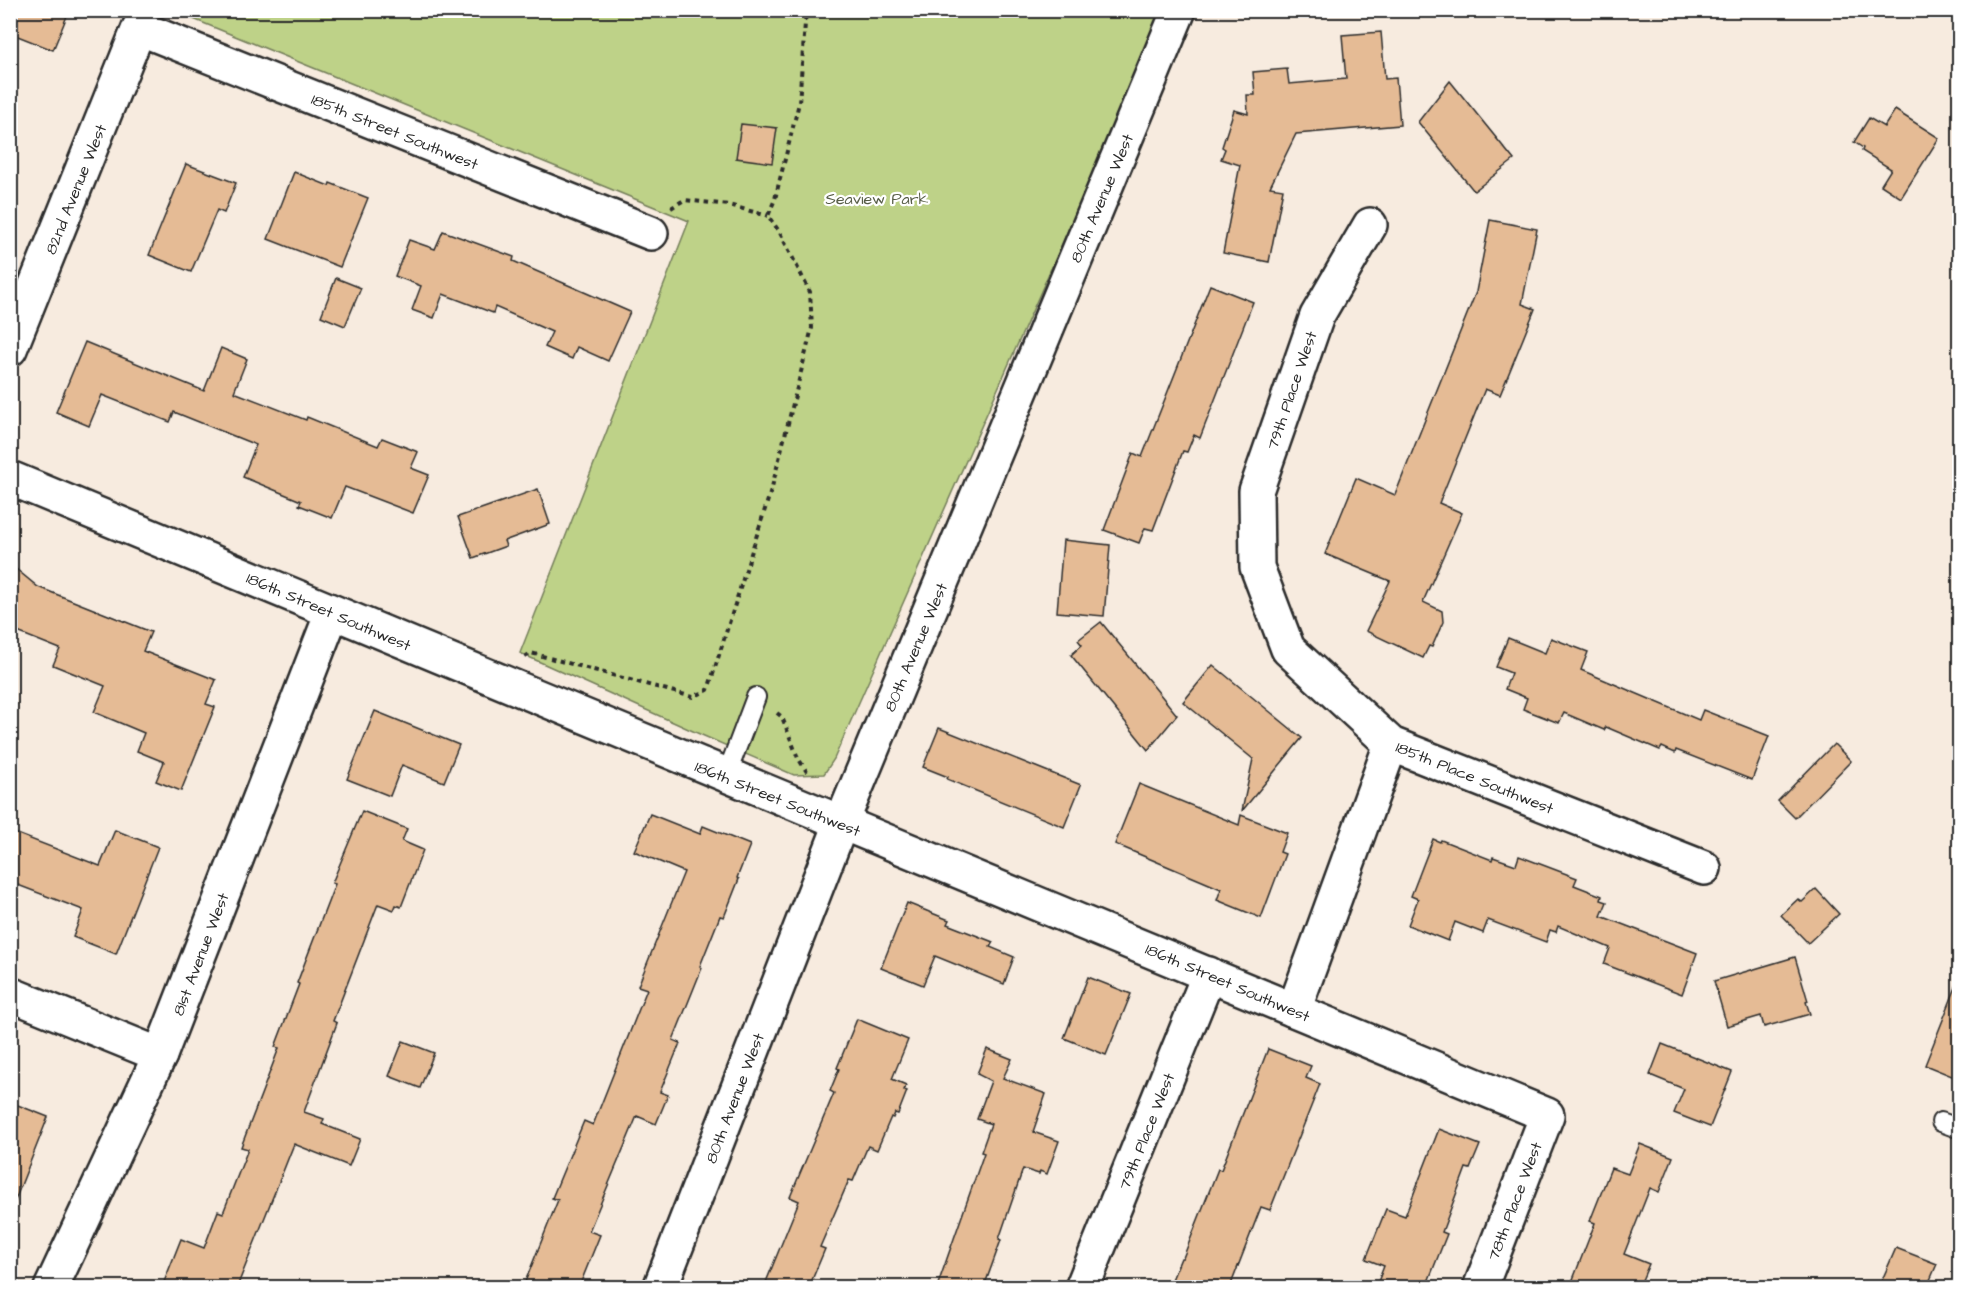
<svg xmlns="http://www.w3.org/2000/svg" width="1970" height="1298" viewBox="0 0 1970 1298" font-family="'Architects Daughter',sans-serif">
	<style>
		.green { fill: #bed288; stroke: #747e5a; stroke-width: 1.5 }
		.building { fill: #e5bb95; stroke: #2b2b2b; stroke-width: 1.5 }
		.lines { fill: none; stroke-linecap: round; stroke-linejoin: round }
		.service-casing { stroke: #2b2b2b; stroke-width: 22 }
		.minor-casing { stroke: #2b2b2b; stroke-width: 38 }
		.tertiary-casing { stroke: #2b2b2b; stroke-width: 38 }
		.path { stroke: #2b2b2b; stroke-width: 4; stroke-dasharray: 4.5 4.5; stroke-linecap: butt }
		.service { stroke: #fff; stroke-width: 18 }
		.minor { stroke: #fff; stroke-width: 33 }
		.tertiary { stroke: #fff; stroke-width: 33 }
		.labels { text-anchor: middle; stroke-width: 4.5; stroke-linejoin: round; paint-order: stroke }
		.street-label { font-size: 16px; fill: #2b2b2b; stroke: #fff }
		.park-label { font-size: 16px; fill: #575d47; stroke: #fff }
	</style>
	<rect width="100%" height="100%" fill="#f7ebdf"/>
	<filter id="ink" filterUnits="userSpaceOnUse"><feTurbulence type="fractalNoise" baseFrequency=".0167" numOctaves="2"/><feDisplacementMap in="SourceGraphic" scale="12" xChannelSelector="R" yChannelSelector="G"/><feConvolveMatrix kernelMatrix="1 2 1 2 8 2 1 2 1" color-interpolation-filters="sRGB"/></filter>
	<g filter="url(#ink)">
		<path class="green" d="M194,10L1165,11L834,759L824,774L794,775L704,736L520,653L689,221L191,18Z"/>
		<g class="building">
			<path d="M10,10H52L67,16L53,50L10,33Z"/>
			<path d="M1381,32L1385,79L1396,78L1400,125L1296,134L1270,187L1283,189L1269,262L1223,253L1240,165L1221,159L1225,149L1222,147L1234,110L1248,114L1247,95H1255L1253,72L1287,69L1289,84L1346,79L1342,35Z"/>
			<path d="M1450,81L1514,160L1474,191L1418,122Z"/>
			<path d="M1895,110L1939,138L1901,198L1881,185L1891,169L1862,151L1863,148L1854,142L1869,118L1884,127Z"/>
			<path d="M741,124L777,128L772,163L736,158Z"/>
			<path d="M186,164L236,183L224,213L217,210L191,272L149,255Z"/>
			<path d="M294,172L329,186L330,183L368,198L340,267L268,239Z"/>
			<path d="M1490,220L1537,229L1522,304L1535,309L1500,395L1485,389L1439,503L1462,513L1423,602L1442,611L1443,622L1432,647L1429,646L1423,658L1366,631L1390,581L1325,554L1356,478L1395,495L1476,292Z"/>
			<path d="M443,231L514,257L513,261L630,312L608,361L577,347L572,359L545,347L552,332L495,307L493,313L443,294L434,318L412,310L421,286L395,276L409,240L435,249Z"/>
			<path d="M336,278L361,288L345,326L321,316Z"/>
			<path d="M1210,285L1253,302L1200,438L1194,435L1187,452L1183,451L1153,530L1145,528L1139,543L1104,530L1133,453L1142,457Z"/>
			<path d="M85,342L204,391L221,348L247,359L234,392L306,420L307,417L378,446L382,438L418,452L411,468L429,475L413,513L345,487L332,518L299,505L301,501L243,477L256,445L174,412L170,422L102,395L89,426L56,412Z"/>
			<path d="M538,489L550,524L504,541L506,546L473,558L458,517Z"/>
			<path d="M1063,540L1110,545L1104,616L1057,612Z"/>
			<path d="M10,564L38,587L151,632L143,651L216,680L206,704L215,707L181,791L156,781L164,762L137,751L144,733L94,712L105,686L53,665L60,649L10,629Z"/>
			<path d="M1101,622L1177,715L1148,750L1071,655L1082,645L1078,640Z"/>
			<path d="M1508,638L1545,653L1551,638L1588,652L1581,670L1699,720L1703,710L1769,736L1752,780L1676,750L1675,753L1662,747L1660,750L1606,727L1604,730L1564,713L1559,723L1523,709L1527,698L1505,689L1511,673L1496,667Z"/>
			<path d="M1213,665L1302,738L1242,811L1253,759L1183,702Z"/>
			<path d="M375,711L459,745L444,782L402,765L390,796L347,779Z"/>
			<path d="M939,728L1081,785L1064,827L947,779L948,777L923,767Z"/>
			<path d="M1834,744L1851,761L1795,818L1778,801Z"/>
			<path d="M1139,784L1239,825L1241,815L1287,833L1280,852L1285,854L1261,918L1217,900L1221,889L1115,844Z"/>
			<path d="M362,811L407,829L402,841L423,850L401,907L396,905L394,910L378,904L333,1021L337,1023L304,1112L324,1119L322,1124L360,1139L349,1166L294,1144L237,1287H162L181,1239L204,1248L218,1211L223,1213L248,1149L241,1147L279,1048L275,1047L299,984L297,983L335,884L332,883Z"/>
			<path d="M650,814L700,834L703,826L750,845L737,878L739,879L724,917L720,916L700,966L702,968L673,1040L680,1043L660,1092L668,1095L656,1124L637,1116L589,1231L600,1235L579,1287H523L558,1200L552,1198L584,1121L593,1125L647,989L638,986L684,872L634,851Z"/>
			<path d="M115,830L158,847L116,954L73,937L83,910L10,882V831L100,866Z"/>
			<path d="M1433,839L1440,842L1441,840L1492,860L1493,857L1516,865L1519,856L1577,878L1574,885L1602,896L1601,900L1607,902L1601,916L1697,953L1682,994L1604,964L1610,948L1558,926L1556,932L1550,930L1546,942L1488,920L1483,933L1455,922L1448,941L1408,925L1418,899L1411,896Z"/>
			<path d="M1816,889L1839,914L1808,943L1781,915L1798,899L1802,902Z"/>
			<path d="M907,903L949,920L947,924L993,942L990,947L1014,957L1004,984L935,956L923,985L881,968Z"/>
			<path d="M1795,957L1808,1001L1806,1002L1810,1014L1764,1027L1761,1016L1727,1026L1714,981Z"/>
			<path d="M1088,977L1131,994L1106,1055L1064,1038Z"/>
			<path d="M1958,982L1959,983V1079L1925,1065Z"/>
			<path d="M857,1019L908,1040L892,1079L906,1085L904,1090L907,1091L898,1114L895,1113L893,1118L891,1117L877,1150L868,1146L853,1181L849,1180L820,1247L825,1249L809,1287H764L799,1201L790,1197L834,1093L830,1091L839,1069L837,1068Z"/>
			<path d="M403,1041L434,1053L420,1088L389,1076Z"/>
			<path d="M1662,1044L1732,1072L1710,1127L1674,1113L1684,1089L1650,1075Z"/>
			<path d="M987,1049L1012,1059L1003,1078L1046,1094L1033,1132L1059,1141L1047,1174L1040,1171L1039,1174L1023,1169L999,1239L1001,1240L984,1287H937L984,1153L981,1152L991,1124L977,1119L991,1081L977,1074Z"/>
			<path d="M1268,1049L1311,1066L1306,1078L1320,1084L1270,1210L1261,1207L1230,1287H1169L1181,1258H1183L1218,1169L1221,1170Z"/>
			<path d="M10,1102L48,1117L12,1208L10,1207Z"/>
			<path d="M1439,1129L1480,1145L1470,1169L1466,1168L1442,1232L1447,1234L1426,1287H1376L1384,1266L1366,1259L1386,1209L1405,1216Z"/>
			<path d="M1640,1144L1673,1157L1659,1192L1650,1188L1624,1254L1649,1264L1639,1287H1570L1595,1223L1590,1221L1611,1168L1628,1174Z"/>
			<path d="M1896,1248L1937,1264L1927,1287H1879Z"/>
		</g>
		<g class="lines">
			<g class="service-casing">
				<g id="service">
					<path d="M726,776L756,697"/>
					<path d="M1941,1122L1960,1129"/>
				</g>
			</g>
			<g class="minor-casing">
				<g id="minor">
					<path d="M1370,225L1317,316L1256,491L1257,567L1288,649L1391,744L1704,868"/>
					<path d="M10,349L139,28L651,233"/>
					<path d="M10,478C522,692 1035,902 1547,1115L1480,1288"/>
					<path d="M10,994L160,1055"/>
					<path d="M1294,1010L1391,744"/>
					<path d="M51,1288L160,1055L332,613"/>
					<path d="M1082,1288L1209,974"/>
				</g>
			</g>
			<g class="tertiary-casing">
				<path id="tertiary" d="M660,1288L841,824L1179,10"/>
			</g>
			<g class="path">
				<path d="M671,208L684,200L729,205L768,216"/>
				<path d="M525,657L531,653L693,697L708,690L772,487L812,328L810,292L779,231L768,216L775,199L799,103L806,10"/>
				<path d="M777,713L782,717L798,758L807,772"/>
			</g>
			<use href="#service" class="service"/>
			<use href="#minor" class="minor"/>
			<use href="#tertiary" class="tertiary"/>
		</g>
	</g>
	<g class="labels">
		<g class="street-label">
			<text transform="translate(395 131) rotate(22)" y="6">185th Street Southwest</text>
			<text transform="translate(75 189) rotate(-68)" y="6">82nd Avenue West</text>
			<text transform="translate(1101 198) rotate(-67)" y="6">80th Avenue West</text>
			<text transform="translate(1291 390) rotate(-71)" y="6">79th Place West</text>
			<text transform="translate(329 611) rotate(23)" y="6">186th Street Southwest</text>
			<text transform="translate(915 647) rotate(-67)" y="6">80th Avenue West</text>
			<text transform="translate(1475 777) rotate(22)" y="6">185th Place Southwest</text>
			<text transform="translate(778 798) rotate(22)" y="6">186th Street Southwest</text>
			<text transform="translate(200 954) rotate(-69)" y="6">81st Avenue West</text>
			<text transform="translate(1228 982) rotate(23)" y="6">186th Street Southwest</text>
			<text transform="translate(734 1098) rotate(-69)" y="6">80th Avenue West</text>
			<text transform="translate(1146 1131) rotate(-68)" y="6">79th Place West</text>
			<text transform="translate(1514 1201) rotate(-69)" y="6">78th Place West</text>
		</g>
		<g class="park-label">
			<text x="877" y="204">Seaview Park</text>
		</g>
	</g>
	<rect width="1970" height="1298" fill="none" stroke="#fff" stroke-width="36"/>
	<rect x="18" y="18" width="1934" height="1262" fill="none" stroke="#2b2b2b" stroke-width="2" filter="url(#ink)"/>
</svg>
